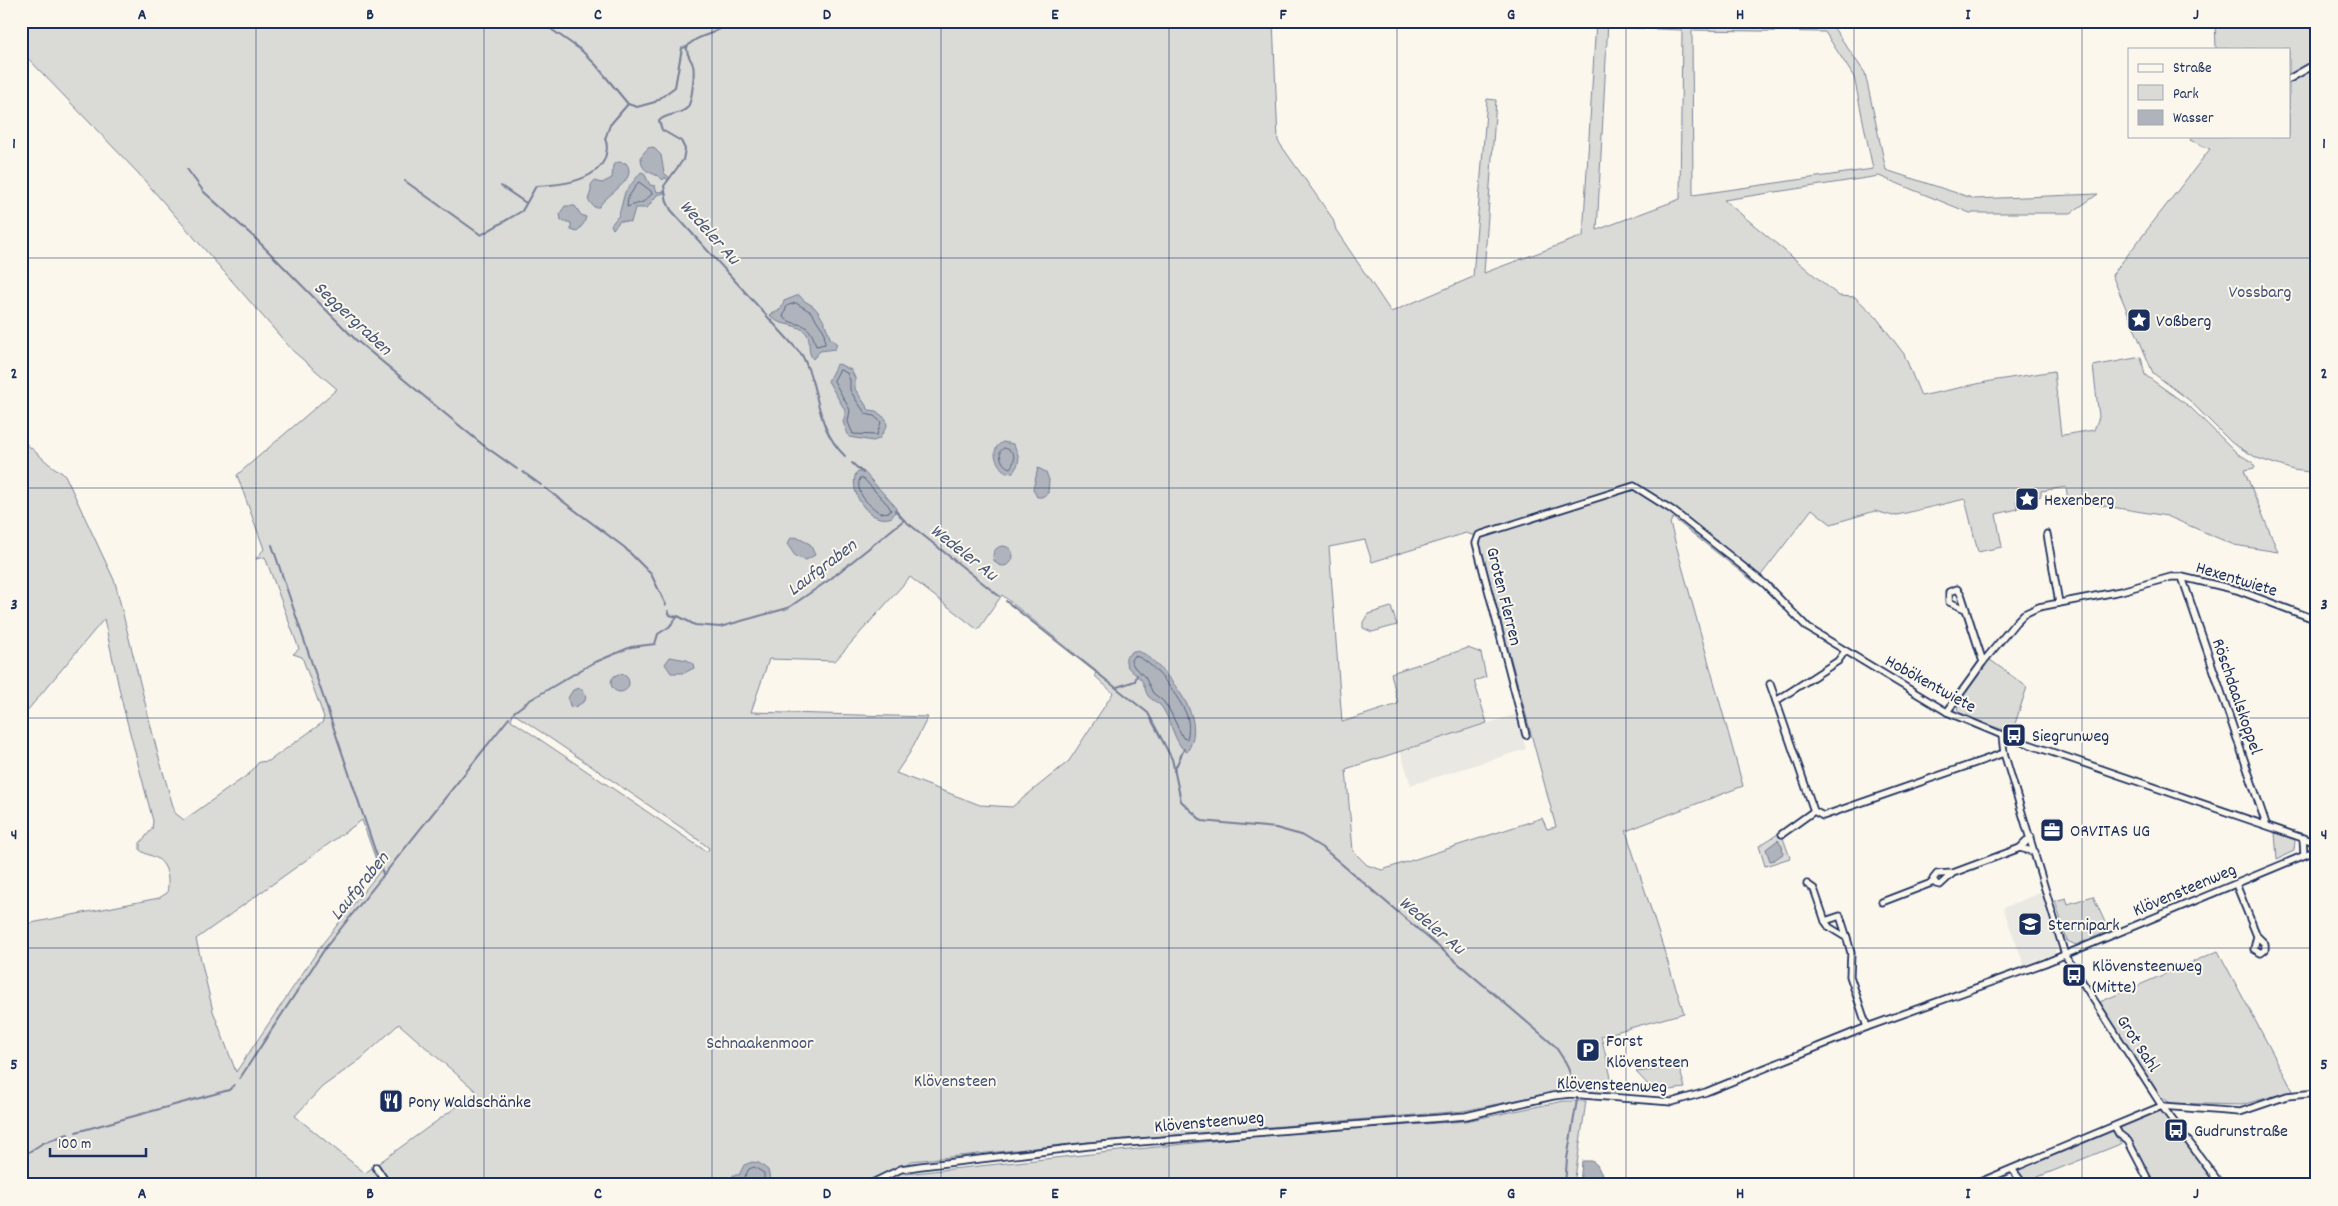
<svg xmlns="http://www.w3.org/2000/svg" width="2338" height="1206" viewBox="0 0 2338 1206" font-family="Dekko,sans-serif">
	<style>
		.built { fill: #eae8e2 }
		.green { fill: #dadad7; stroke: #7a849a; fill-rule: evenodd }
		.water { fill: #afb3bb; stroke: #747e96 }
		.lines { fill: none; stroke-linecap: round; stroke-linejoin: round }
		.shore { stroke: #566483; stroke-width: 1 }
		.stream { stroke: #747e96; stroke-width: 2 }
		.street-casing { stroke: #1b2f5e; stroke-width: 9 }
		.street { stroke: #fbf7ec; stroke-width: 5.5 }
		.grid { fill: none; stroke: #1b2f5e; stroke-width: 1; stroke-opacity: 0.55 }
		.labels { text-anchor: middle; stroke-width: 4; stroke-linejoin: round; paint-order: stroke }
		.park-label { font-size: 18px; fill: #415176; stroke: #fbf7ec }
		.poi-label { font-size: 18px; fill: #1b2f5e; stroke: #fbf7ec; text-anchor: start }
		.street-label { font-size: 18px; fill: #1b2f5e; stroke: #fbf7ec }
		.water-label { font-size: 19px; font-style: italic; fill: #47577a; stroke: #fbf7ec }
		.neatline { fill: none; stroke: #1b2f5e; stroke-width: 2 }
		.grid-label { font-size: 16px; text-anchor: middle; font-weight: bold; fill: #1b2f5e }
	</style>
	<rect width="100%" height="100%" fill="#fbf7ec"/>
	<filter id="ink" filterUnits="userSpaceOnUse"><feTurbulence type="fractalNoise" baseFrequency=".02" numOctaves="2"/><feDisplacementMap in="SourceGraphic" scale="10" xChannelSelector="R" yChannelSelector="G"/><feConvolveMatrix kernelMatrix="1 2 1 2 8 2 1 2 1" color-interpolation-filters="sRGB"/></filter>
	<g filter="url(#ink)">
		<g class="built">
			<path d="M1517,714L1526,749L1411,785L1400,751Z"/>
			<path d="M2042,892L2058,945L2054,954L2024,965L2003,908Z"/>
		</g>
		<g class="green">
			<path d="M21,21H1273L1278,141L1333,219L1336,230L1391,312L1473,277L1487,99L1496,100L1484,273L1583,236L1596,21H1608L1597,230L1680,199L1682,30L1609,27V21H1733L1815,25L1813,21H1829L1865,73L1886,170L1975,199L2098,194L2071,213H1970L1879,176L1724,200L1839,296L1855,297L1876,317L1904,354L1921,396L1991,381L2054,371L2061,435H2063L2094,430L2099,417L2093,366L2141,357L2145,375L2190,407L2238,454L2253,462L2255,468L2244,470L2278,552L2234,545L2167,516L2068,500L2066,487L2041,491V496L2016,502L2018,509L1996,514L2002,547L1978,552L1965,499L1893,516L1875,511L1831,524L1812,509L1755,583L1673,518L1670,523L1743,786L1626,831L1684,1013L1601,1036L1616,1098L1566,1090L1463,1111L1091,1142L912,1161L906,1164L905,1174L1268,1135L1466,1121L1564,1101H1586L1574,1185H21V925L159,898L167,893C169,881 169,867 158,859C152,855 146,855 140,850V843L152,829L153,821L123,706L104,619L21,718V439L49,464L65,475L115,582L157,751L175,813L184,820L249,774L259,762L269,761L322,723L324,717L302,657L293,654L299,649L265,557L256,559L264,549L237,475L337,389L293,351L138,173L21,51ZM1692,30L1825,32L1854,77L1873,169L1693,195ZM1466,533L1481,538L1479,540L1556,827L1547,829L1542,818L1382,870L1367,865L1353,851L1346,769L1487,723L1474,681L1486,677L1481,653L1468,648L1391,673L1398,704L1342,722L1329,547L1365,540L1372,562ZM910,577L978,630L1002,595L1096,671L1095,676L1113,693L1069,761L1012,807L980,805L896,773L909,754L928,717L751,712L769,659L835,661ZM513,713L688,832L709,848L707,852L511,720ZM362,820L380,871L323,943L236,1072L213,1011L196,939ZM399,1024L477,1092L365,1173L295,1116L322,1087L361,1059Z"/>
			<path d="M2215,21H2309L2317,44V473L2293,470L2257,458L2232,443L2189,400L2153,373L2112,275L2210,149L2190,140L2192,136H2289V49H2216Z"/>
			<path d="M1391,607L1397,625L1372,632L1363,628V622L1368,614Z"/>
			<path d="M1989,659L2027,687L2012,733L1963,716C1957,713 1956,707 1959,701Z"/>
			<path d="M1781,832L1790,858L1765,866L1759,846Z"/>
			<path d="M2275,833L2295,840L2294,851L2277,859Z"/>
			<path d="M2093,896L2109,931L2076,945L2067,941L2055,901L2066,898L2068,904Z"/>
			<path d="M2218,951L2293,1091L2241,1105L2171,1103L2157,1095L2100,1002Z"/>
			<path d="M1679,1067L1685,1088L1655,1092L1636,1072Z"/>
			<path d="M2162,1106L2221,1185H2151L2128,1141L2023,1183L2012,1169Z"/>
		</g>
		<g class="water">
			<path d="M653,147L661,155L664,173L670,178L668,181L665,177L663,180C653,170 641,176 641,156L648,148Z"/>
			<path d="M618,162L626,163C639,180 607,193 599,207H594L588,200L591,191V185L594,181L602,183L612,178L613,165Z"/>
			<path d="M641,172L644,173L650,185L655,186L657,192L664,191V193L657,195L647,208H635L631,222L620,221L613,229L611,225L619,215L625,192Z"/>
			<path d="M565,206H575L581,215L586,217L584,223L577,232L571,230V223L561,220L560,213Z"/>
			<path d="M799,295C805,303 808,302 814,307C821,314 828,329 830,338L837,344L835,349L820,351L813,359C805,350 814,338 803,330C793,323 777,326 770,315L781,309L784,301Z"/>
			<path d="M839,364L851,370L855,378V389L869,410L876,411L886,419L887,426L879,439L873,441L849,437L843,422L846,412L828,381L836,365Z"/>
			<path d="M1003,442L1013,444C1019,455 1022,461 1013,472L1006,473C997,465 988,449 1003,442Z"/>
			<path d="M1038,468L1046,472L1049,480L1048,493L1042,497H1037L1033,489Z"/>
			<path d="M863,471L895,506L896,510L892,517C870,526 848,493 856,473Z"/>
			<path d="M796,537L810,544L815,555L806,560L796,557L787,544L791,538Z"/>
			<circle cx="1003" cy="556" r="10"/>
			<path d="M1133,651C1146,651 1152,660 1161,669C1180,690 1206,722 1187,752C1174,745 1171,717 1160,705C1157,702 1152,700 1148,696C1145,691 1145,686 1142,681C1136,672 1124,670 1126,657Z"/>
			<path d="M670,657L687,660L693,664L694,668L684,673H671L665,664Z"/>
			<circle cx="620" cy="683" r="9"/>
			<path d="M580,688L586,694L585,701L575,707L570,706L568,698L573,690Z"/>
			<path d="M1778,840L1782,846L1783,854L1774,860L1770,861L1766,849Z"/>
			<path d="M1582,1161H1592L1597,1165L1603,1177L1599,1185H1580Z"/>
			<path d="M752,1162L759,1163L768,1170L770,1179L768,1185H741L738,1182L734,1185H726L733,1181V1175H739L744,1165Z"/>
		</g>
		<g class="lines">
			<g class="shore">
				<path d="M639,182L651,191L652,194L643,202L627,207L628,198Z"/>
				<path d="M796,303L811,312L824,331L825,344L816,346C808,316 798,330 783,317L787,306Z"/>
				<path d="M840,370L847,373L850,380V390L858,403L866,414L874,416L881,422L877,435L853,434L848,422L850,410L834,381Z"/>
				<path d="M1004,448C1015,450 1017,460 1010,468C1003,466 1000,459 1000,452Z"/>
				<path d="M860,478H863L888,505L891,510L890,512L880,513C869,505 854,493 860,478Z"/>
				<path d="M1134,656C1150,656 1182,701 1187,716C1189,723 1189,732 1187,739L1183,738L1169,709L1163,701L1153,693L1145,677L1135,668L1131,661Z"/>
				<path d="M736,1185L745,1176L749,1169L754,1167L764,1173V1185"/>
			</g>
			<g class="stream">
				<path d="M528,21L548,27L581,50L596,65L628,104L637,107L655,102L675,87L682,48L687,47"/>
				<path d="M727,21C720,36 697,33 687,47C686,56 691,58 693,65C695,73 692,103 687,108C679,116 665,113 659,121L662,130L681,141L685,149L683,160L664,186L667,202L671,210L802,355C821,390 814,426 845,456"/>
				<path d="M187,169L204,192L256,239L356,340L483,445L517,469"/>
				<path d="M405,181L481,235L522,211L536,186C558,185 596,182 605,158C607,150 608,145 605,139L610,125L628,104"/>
				<path d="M501,186L526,203"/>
				<path d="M852,463L863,473"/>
				<path d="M523,472L541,485"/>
				<path d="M545,488L624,547L651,574L666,605"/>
				<path d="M895,510L904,520L999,596"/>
				<path d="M272,545L383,874"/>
				<path d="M1006,601L1148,713L1172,759L1181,801L1202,821L1276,828L1301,835L1324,849L1555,1046L1566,1063L1578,1094L1567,1159L1565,1185"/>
				<path d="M668,611L670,615L677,617"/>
				<path d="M1117,687L1135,681L1137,675"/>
				<path d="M514,712L530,700L591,664L631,647L655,644L658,634L669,627L678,616L695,625L720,627L788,608L829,580L904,520"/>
				<path d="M1174,771L1184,749"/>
				<path d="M240,1078L326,947L509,718"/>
				<path d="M76,1132L229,1090L234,1085"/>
				<path d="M21,1157L43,1143L68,1134"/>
			</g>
			<g class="street-casing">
				<g id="street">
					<path d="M2315,21L2317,26"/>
					<path d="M2289,79L2317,63"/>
					<path d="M2047,534L2059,603"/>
					<path d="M2182,577L2266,824"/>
					<path d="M1965,609L1949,602V592L1957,589L1961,594L1983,662"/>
					<path d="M1845,651L1838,661L1776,701L1814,811L1823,816L2004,753"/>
					<path d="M1770,684L1776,701"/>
					<path d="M1947,712L1983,662L2016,622L2024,614L2039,607L2121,591L2171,577H2182L2237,590L2317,620"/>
					<path d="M1526,735L1476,543L1479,535L1634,486L1672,510L1765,584L1808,628L1947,712L2002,735L2317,843"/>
					<path d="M2002,735L2004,753L2065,955L2162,1106L2221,1185"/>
					<path d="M1782,834L1814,811"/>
					<path d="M2303,838L2304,855"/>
					<path d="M2020,848L2035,852"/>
					<path d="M1953,873L1940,885L1936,884L1933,879L1937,874L1953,873L2020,848L2031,837"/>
					<path d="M1807,884L1814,889L1825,921"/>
					<path d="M2236,884L2257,936L2265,944V950L2261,953L2254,949L2257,936"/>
					<path d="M1882,902L1934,882"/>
					<path d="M1840,916L1847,938L1829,927L1825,921Z"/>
					<path d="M1847,938L1851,953L1850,976L1867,1027"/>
					<path d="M2115,1127L2119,1134L2128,1141L2151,1185"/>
					<path d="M376,1167L388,1185"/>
					<path d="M2012,1169L2024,1185"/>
					<path d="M868,1185L901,1169L921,1166L1089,1146L1466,1116L1553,1096L1570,1094L1672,1102L1706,1092L1867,1027L2045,963L2317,850"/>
					<path d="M1973,1185L2162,1106L2240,1112L2287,1096L2317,1093"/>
				</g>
			</g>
			<use href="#street" class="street"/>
		</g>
	</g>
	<path class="grid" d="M256,21V1185M484,21V1185M712,21V1185M941,21V1185M1169,21V1185M1397,21V1185M1626,21V1185M1854,21V1185M2082,21V1185M21,258H2317M21,488H2317M21,718H2317M21,948H2317"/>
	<defs>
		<g id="sight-square" transform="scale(1.25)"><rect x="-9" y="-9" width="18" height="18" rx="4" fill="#1b2f5e" stroke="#fbf7ec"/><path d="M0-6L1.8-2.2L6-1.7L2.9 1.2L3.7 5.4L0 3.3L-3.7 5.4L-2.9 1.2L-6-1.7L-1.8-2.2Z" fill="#fff"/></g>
		<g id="bus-square" transform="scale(1.25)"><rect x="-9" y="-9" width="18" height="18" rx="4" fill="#1b2f5e" stroke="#fbf7ec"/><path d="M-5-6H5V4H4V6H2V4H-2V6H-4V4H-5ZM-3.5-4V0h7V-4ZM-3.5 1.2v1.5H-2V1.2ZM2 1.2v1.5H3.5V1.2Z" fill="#fff"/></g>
		<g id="office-square" transform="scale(1.25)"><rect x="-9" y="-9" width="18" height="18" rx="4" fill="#1b2f5e" stroke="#fbf7ec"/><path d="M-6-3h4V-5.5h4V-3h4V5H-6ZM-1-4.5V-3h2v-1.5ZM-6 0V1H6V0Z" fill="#fff"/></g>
		<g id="school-square" transform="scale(1.25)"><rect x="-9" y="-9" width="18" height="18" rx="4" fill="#1b2f5e" stroke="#fbf7ec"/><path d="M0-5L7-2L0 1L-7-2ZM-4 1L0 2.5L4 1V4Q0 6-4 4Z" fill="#fff"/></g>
		<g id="parking-square" transform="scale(1.25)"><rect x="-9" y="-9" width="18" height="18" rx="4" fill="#1b2f5e" stroke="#fbf7ec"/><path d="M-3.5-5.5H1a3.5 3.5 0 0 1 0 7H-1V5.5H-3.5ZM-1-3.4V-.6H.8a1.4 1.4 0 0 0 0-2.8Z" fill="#fff"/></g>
		<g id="restaurant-square" transform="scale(1.25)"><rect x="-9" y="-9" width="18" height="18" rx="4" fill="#1b2f5e" stroke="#fbf7ec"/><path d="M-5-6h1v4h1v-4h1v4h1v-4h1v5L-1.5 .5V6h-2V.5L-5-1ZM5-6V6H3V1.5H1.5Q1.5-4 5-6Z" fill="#fff"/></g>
	</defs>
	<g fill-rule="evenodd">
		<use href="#sight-square" x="2139" y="320"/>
		<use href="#sight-square" x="2027" y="499"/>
		<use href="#bus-square" x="2014" y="735"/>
		<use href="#office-square" x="2052" y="830"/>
		<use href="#school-square" x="2030" y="924"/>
		<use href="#bus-square" x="2074" y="975"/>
		<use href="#parking-square" x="1588" y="1050"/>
		<use href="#restaurant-square" x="391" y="1101"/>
		<use href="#bus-square" x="2176" y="1130"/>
	</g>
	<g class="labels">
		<g class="park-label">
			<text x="2260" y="297">Vossbarg</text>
			<text x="760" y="1048">Schnaakenmoor</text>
			<text x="955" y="1086">Klövensteen</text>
		</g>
		<g class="poi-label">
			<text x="2156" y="326">Voßberg</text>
			<text x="2044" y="505">Hexenberg</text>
			<text x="2032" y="741">Siegrunweg</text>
			<text x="2070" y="836">ORVITAS UG</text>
			<text x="2048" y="930">Sternipark</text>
			<text x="2092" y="971">Klövensteenweg<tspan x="2092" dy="21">(Mitte)</tspan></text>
			<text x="1606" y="1046">Forst<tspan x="1606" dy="21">Klövensteen</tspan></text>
			<text x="408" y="1107">Pony Waldschänke</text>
			<text x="2194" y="1136">Gudrunstraße</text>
		</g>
		<g class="street-label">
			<text transform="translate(2237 578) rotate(17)" y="6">Hexentwiete</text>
			<text transform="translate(1505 596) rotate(76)" y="6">Groten Flerren</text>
			<text transform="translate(1931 683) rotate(29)" y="6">Hobökentwiete</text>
			<text transform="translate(2238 696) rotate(71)" y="6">Röschdaalskoppel</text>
			<text transform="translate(2184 889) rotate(-23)" y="6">Klövensteenweg</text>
			<text transform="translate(2139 1043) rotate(57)" y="6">Grot Sahl</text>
			<text transform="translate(1612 1084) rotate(2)" y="6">Klövensteenweg</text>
			<text transform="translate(1209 1121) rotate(-5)" y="6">Klövensteenweg</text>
		</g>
		<g class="water-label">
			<text transform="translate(711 231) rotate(48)" y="7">Wedeler Au</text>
			<text transform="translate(354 317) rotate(43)" y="7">Seggergraben</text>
			<text transform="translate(965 551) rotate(38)" y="7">Wedeler Au</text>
			<text transform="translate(821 566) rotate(-37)" y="7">Laufgraben</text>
			<text transform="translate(358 885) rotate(-51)" y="7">Laufgraben</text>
			<text transform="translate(1433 924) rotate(40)" y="7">Wedeler Au</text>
		</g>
	</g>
	<rect width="2338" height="1206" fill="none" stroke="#fbf7ec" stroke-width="55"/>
	<rect x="2128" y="48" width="162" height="90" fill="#fbf7ec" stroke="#a1a7b3"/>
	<rect x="2138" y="64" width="25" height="8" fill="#fbf7ec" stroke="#a1a7b3"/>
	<text x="2173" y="72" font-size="15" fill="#1b2f5e">Straße</text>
	<rect x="2138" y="85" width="25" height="15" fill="#dadad7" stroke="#a1a7b3"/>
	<text x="2173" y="98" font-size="15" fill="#1b2f5e">Park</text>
	<rect x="2138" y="110" width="25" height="15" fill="#afb3bb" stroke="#a1a7b3"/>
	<text x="2173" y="122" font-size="15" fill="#1b2f5e">Wasser</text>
	<path d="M50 1148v8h96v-8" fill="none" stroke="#1b2f5e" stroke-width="2.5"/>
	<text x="58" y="1148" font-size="15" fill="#1b2f5e" stroke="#fbf7ec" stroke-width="4" paint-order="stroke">100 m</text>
	<rect x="28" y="28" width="2282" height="1150" class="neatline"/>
	<g class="grid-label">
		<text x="142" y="19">A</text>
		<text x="370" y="19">B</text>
		<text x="598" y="19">C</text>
		<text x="827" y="19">D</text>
		<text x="1055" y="19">E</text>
		<text x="1283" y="19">F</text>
		<text x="1511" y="19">G</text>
		<text x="1740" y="19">H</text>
		<text x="1968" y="19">I</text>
		<text x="2196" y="19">J</text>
		<text x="14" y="148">1</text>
		<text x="2324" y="148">1</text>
		<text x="14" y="378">2</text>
		<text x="2324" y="378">2</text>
		<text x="14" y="609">3</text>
		<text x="2324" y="609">3</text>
		<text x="14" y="839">4</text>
		<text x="2324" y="839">4</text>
		<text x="14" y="1069">5</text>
		<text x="2324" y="1069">5</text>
		<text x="142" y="1198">A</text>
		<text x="370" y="1198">B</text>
		<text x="598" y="1198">C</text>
		<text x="827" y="1198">D</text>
		<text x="1055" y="1198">E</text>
		<text x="1283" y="1198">F</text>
		<text x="1511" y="1198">G</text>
		<text x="1740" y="1198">H</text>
		<text x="1968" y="1198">I</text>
		<text x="2196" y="1198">J</text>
	</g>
</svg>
